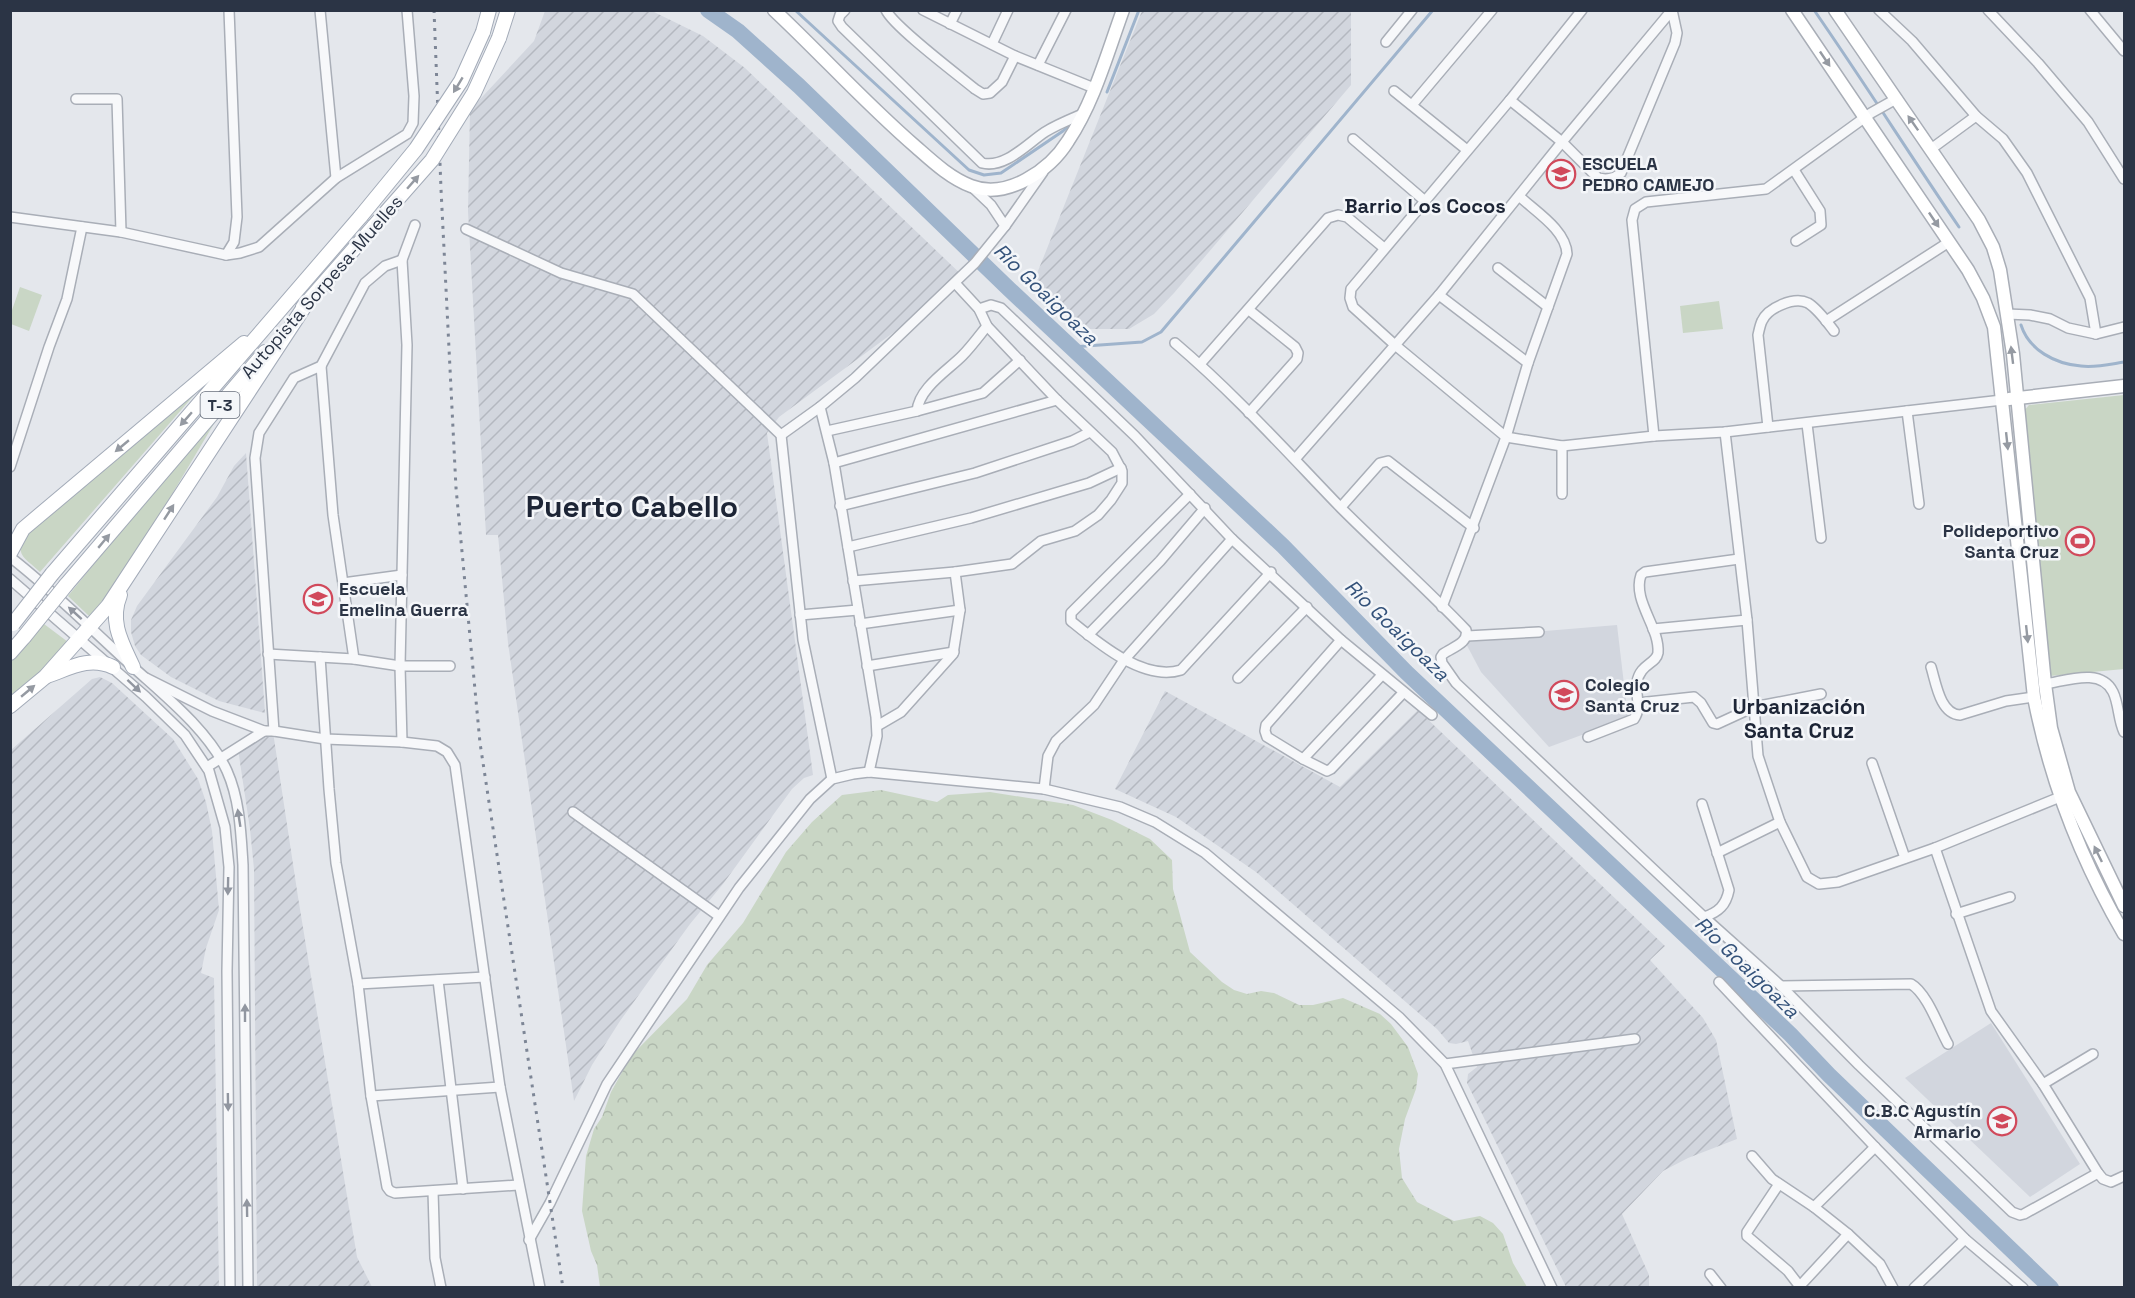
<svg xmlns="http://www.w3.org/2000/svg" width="2135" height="1298" viewBox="0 0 2135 1298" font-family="'Space Grotesk',sans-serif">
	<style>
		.built { fill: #d2d6de }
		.industrial { fill: url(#industrial-furrows) }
		.green { fill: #c9d6c5 }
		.forest { fill: url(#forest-crowns) }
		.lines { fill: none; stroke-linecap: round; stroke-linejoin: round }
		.stream { stroke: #9fb4cc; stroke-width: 3 }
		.river { stroke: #9fb4cc; stroke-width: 16 }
		.street-casing { stroke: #a9aeb7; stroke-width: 12 }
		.secondary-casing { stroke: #a9aeb7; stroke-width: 15 }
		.primary-casing { stroke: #a3abb8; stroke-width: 16 }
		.street { stroke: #f7f8fa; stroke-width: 9 }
		.secondary { stroke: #fff; stroke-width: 12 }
		.primary { stroke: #fff; stroke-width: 14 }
		.rail { stroke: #7d8696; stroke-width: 3; stroke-dasharray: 3 6; stroke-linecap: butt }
		.primary-bridge-casing { stroke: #a3abb8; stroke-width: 16; stroke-linecap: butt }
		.primary-bridge { stroke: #fff; stroke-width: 14 }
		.oneway { fill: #959aa2 }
		.oneway2 { fill: #9196a0 }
		.labels { text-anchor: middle; stroke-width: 5; stroke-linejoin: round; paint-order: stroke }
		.shield { fill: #f4f6f9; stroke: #676e7b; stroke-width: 1.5 }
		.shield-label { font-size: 16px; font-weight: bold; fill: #2b3445 }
		.poi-label { font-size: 18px; font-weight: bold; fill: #2b3445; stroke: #f4f6f9; text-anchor: start }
		.street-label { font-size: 18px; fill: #2b3445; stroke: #f4f6f9 }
		.neighbourhood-label { font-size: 20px; font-weight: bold; fill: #1d2536; stroke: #f4f6f9 }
		.water-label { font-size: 20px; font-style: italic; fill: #34527a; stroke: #f4f6f9 }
		.quarter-label { font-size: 21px; font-weight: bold; fill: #1d2536; stroke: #f4f6f9 }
		.town-label { font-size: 30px; font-weight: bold; fill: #1d2536; stroke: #f4f6f9 }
	</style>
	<defs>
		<pattern id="industrial-furrows" width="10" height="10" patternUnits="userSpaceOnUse" patternTransform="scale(1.5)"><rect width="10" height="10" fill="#d2d6de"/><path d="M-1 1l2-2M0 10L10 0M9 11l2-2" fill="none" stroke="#b4b8c0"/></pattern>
		<pattern id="forest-crowns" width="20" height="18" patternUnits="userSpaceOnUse" patternTransform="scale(1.5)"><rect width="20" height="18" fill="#c9d6c5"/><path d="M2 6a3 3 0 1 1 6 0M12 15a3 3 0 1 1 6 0" fill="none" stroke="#adb8ab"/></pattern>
	</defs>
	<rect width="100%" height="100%" fill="#e4e7ec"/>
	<g class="built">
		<path d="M1617,625L1628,718L1549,747L1481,672L1463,638Z"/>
		<path d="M1991,1023L2080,1164L2030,1197L1905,1078Z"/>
	</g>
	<g class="industrial">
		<path d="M545,11H652L703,36L745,68L966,279L779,417L767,433L813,775L804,778L792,789L723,884L690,924L620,1021L592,1065L574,1101L508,643L498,535H486L468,211L470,110L534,41Z"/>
		<path d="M1142,11H1351V85L1174,293L1154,314L1129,329H1083L1034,281Z"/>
		<path d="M246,453L265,713L219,701L171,677L141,655L135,646L131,632V620L137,606L217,497L234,466Z"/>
		<path d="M100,677L112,683L173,739L198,779L206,802L212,831L219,910L206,948L201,973L214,978L219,1287H11V750L92,679Z"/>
		<path d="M1165,691L1340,787L1418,710L1665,946L1650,960L1703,1018L1716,1040L1737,1139L1688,1158L1663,1171L1622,1214L1649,1275V1287H1566L1467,1083L1468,1074L1477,1067L1468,1041L1456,1044L1449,1043L1437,1029L1256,872L1176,817L1115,789Z"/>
		<path d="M273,732L298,897L357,1257L372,1287H257L254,869L250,829L238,749L248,740Z"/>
	</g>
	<g class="green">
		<path d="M20,287L42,295L29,331L11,324V313Z"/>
		<path d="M1719,301L1723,329L1683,333L1680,306Z"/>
		<path d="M209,378L40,572C23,556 16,557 23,532Z"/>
		<path d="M231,395L121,580L94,613L89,616L68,596Z"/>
		<path d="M2124,395V669L2050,676L2023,412L2029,405Z"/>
		<path d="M44,624L68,642L61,655L11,698V661Z"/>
	</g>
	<path class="forest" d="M881,790L937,802L948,795L990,792L1073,805L1112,820L1150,839L1172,860L1173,889L1190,952L1222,982L1234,990L1247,994L1261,991L1274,993L1299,1005H1313L1343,998L1380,1014L1391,1024L1408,1047L1418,1074L1416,1089L1405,1119L1399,1149L1402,1178L1417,1202L1454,1221L1480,1216L1493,1223L1503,1234L1513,1263L1527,1287H600L597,1265L591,1251L582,1211L586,1156L594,1129L602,1117L611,1092L631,1056L687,999L707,965L743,923L786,852L812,822L842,795Z"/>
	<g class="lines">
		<g class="stream">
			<path d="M795,10L969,170L984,175L1001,173L1063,131L1074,121"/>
			<path d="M1814,10C1864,82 1910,155 1959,227"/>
			<path d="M1107,92L1139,10"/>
			<path d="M2021,325C2029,350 2055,364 2081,366C2095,368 2111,364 2124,362"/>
			<path d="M1072,347L1142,342L1161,332L1433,10"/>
		</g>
		<path class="river" d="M708,10L738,31L799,86L1009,289L1283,546L1406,672L1790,1034L1829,1075L2051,1288"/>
		<g class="street-casing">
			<g id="street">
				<path d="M320,10L336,178"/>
				<path d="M845,10L840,15L838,21L842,27L982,163C1005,169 1028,143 1045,132C1058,124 1071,119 1085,113"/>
				<path d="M886,10C893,26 958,75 975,89L983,94L990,93L1002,82L1015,56"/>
				<path d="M923,10L1015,56L1094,88"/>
				<path d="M1582,10L1510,100L1351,289L1350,298L1353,307L1395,345L1506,437L1562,446L1654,436L1725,432L2002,400"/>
				<path d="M1879,10L1912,41L1976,116L2003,139L2027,173L2090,298L2096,334"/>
				<path d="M1988,10L2038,63L2088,122L2124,179"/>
				<path d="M2090,10L2124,51"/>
				<path d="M950,24L957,10"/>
				<path d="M1386,42L1412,10"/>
				<path d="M992,44L1008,10"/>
				<path d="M1038,65L1066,10"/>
				<path d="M1394,91L1467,150"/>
				<path d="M76,99H117L121,232"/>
				<path d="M1510,100L1562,142L1598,178C1607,180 1613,179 1621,173L1675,43L1677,33L1672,10"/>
				<path d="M1412,105L1492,10"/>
				<path d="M1353,139L1425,201"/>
				<path d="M1931,149L1976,116"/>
				<path d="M1794,170L1820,211L1821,225L1796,241"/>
				<path d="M10,217L121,232L226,255L240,253L259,247L336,178L407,134L413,123L414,96L407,10"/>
				<path d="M1005,226L1043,172"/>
				<path d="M466,229L561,273L633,294L781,435L803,640L832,779"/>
				<path d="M226,255L234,242L237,217L229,10"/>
				<path d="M1498,268L1548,307"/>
				<path d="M1439,295L1528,363"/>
				<path d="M979,309L991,305L1001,308L1135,436L1232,539L1341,640L1432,715"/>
				<path d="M2007,314L2030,315L2050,319L2068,328L2096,334L2124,327"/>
				<path d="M1826,321L1949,242"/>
				<path d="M1175,343C1235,394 1287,452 1341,508C1382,549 1426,588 1466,630C1469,643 1453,647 1443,654L1441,657L1442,663L1456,683L1704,917L1781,986L1859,1065L2012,1212L2020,1215L2024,1214L2098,1173"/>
				<path d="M1200,364L1328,218L1338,215L1347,217L1384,248"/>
				<path d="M321,366L333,515L354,659"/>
				<path d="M820,407L834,463L876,717L877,736L869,772"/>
				<path d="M917,411C919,388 947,371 962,356C971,347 979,336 987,326"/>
				<path d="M1907,411L1919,504"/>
				<path d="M1249,413L1297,359L1298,353L1295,347L1249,310"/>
				<path d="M1807,424L1821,538"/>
				<path d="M1768,427L1758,335C1759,331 1760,325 1762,321C1768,308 1794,296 1808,303C1818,309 1827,322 1834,331"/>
				<path d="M827,431L917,411L983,393L1020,360"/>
				<path d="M1725,432L1747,620L1758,756L1780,822L1807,877L1819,884L1838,882L1935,848L2065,795"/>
				<path d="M781,435L820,407L855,378L975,263L1005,226L991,205L972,187"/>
				<path d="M1654,436L1632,220L1635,209L1646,202L1766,189L1871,113L1896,99"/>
				<path d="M1562,446V494"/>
				<path d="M1296,458L1439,295L1562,142L1672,10"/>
				<path d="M834,463L1057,400"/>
				<path d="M10,467L49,347L67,299L82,227"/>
				<path d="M1190,494L1071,613V621C1098,643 1144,682 1181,670L1271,572"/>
				<path d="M840,506L975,473L1072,441L1090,432"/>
				<path d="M1341,507L1380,463L1388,461L1474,528"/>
				<path d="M848,547L971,518L1089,483L1121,468"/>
				<path d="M10,557C54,591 92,630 133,667C164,695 209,731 227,771C240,800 241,834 243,865L248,1288"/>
				<path d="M10,579L146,697L185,735L209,771L225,827L229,867L227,971L230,1288"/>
				<path d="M853,581L955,572L1012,564L1041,541L1075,531L1098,515L1111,500L1122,483V471L1112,452L1057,400L987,326L979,309L955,283"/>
				<path d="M343,583L402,575"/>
				<path d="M1442,607L1506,437L1528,363L1567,254C1566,230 1536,212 1519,196"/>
				<path d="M800,615L858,610"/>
				<path d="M860,624L960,610"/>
				<path d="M1653,629L1747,620"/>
				<path d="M1088,635L1160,561L1205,508"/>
				<path d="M1467,636L1539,632"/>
				<path d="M1341,640L1266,725L1265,731L1267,737L1303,759L1327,771L1331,769L1403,693"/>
				<path d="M268,654L354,659L400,666H450"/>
				<path d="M320,657L329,789L336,863L358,984L371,1096L387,1187L390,1191L395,1193L518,1185"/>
				<path d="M867,666L954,652"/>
				<path d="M1931,667C1936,683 1940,714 1960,715L2006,701L2034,697"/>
				<path d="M146,678L212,711L264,731H274L325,739L402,742L437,746L447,752L455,765L500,1087L540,1288"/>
				<path d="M1238,678L1307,607"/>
				<path d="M2045,684C2066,681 2101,667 2113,692C2119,704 2118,720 2124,732"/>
				<path d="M1638,703L1694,697L1701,703L1713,723L1717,724L1754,707L1821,694"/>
				<path d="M877,726L901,712L953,654L960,610L955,572"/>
				<path d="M274,731L255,458L259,433L294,378L321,366L365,283L385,266L402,260"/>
				<path d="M1588,737L1634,719C1642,708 1635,695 1637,682C1640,664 1656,664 1658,653C1660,627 1632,601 1641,575L1645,572L1739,559"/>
				<path d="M402,742L400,666L407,345L402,260L415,225"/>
				<path d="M1303,759L1382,675"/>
				<path d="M1872,763L1905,858"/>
				<path d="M207,767L264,731"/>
				<path d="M1044,789L1048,756L1056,741L1094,705L1124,660L1232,539"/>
				<path d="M1702,804L1729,890C1726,905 1719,912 1704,917"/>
				<path d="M573,812L719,916"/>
				<path d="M1935,848L1991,1011L2043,1084L2098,1173L2103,1179L2111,1182L2124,1176"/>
				<path d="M1717,853L1780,822"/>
				<path d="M1956,914L2010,897"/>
				<path d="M438,980L463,1189"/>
				<path d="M1719,982L1875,1147L1965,1239L2023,1288"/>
				<path d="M358,984L485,977"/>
				<path d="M1781,986L1911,984C1927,993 1939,1028 1948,1044"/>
				<path d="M1445,1064L1635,1039"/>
				<path d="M2043,1084L2093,1054"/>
				<path d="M371,1096L500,1087"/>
				<path d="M1752,1156L1772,1179L1814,1207L1848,1234L1880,1264L1893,1288"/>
				<path d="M1779,1184L1747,1232V1236L1788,1271L1801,1288"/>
				<path d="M433,1191L435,1258L441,1288"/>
				<path d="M1814,1207L1875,1147"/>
				<path d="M529,1240L550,1203L607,1084L739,888L810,799L832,779L853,774L869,772L1044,789L1120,807L1155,822L1205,853L1399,1017L1445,1064L1552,1288"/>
				<path d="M1710,1274L1721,1288"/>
				<path d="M1798,1288L1848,1234"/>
				<path d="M1914,1288L1965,1239"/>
			</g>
		</g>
		<g class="secondary-casing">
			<g id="secondary">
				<path d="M774,10C822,55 866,104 916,147C933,162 950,178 971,186C1007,200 1050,170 1068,141C1094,102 1107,54 1123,10"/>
				<path d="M1792,10L1968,270L1983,298L1994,327L2034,697C2050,780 2081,860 2124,934"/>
				<path d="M1835,10L1979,220L1993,247L2000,270L2013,354L2045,684L2051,728L2069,792L2124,906"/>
				<path d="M2009,399L2124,386"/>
			</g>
		</g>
		<g class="primary-casing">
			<g id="primary">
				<path d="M483,32L489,10"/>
				<path d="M499,38L508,10"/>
				<path d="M303,307L374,226"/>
				<path d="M10,553L23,529L244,343"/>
				<path d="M52,574L361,216"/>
				<path d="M66,585L265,352"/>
				<path d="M120,595C109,622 122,643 133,667"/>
				<path d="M10,653L24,637"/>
				<path d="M47,676C70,668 89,656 113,667"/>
				<path d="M10,706L45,677L108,606L308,301"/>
			</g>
		</g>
		<use href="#street" class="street"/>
		<use href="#secondary" class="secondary"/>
		<use href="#primary" class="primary"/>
		<path class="rail" d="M434,10L441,189L456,488L480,743L563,1288"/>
		<g class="primary-bridge-casing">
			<g id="primary-bridge">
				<path d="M361,216L416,149L461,81L483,32"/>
				<path d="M374,226L432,160L474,93L499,38"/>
				<path d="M13,624L52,574"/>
				<path d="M24,637L66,585"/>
			</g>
		</g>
		<use href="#primary-bridge" class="primary-bridge"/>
	</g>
	<defs><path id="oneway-solid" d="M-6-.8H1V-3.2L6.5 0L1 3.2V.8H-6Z" transform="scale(1.5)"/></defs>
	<g class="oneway">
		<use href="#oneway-solid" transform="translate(1825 59) rotate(56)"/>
		<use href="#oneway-solid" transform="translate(458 85) rotate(121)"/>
		<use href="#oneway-solid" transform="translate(1913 123) rotate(-125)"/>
		<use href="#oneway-solid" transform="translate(413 182) rotate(-49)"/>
		<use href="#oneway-solid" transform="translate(1934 220) rotate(56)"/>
		<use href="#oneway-solid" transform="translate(2012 355) rotate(-97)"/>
		<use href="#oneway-solid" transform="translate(186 419) rotate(131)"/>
		<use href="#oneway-solid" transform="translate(2007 441) rotate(84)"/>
		<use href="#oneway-solid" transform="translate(122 446) rotate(140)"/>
		<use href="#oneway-solid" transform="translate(169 512) rotate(-57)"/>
		<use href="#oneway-solid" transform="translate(104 541) rotate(-50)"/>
		<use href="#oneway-solid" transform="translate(2027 634) rotate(84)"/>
		<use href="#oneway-solid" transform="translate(28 691) rotate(-40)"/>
		<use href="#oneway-solid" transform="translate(2098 854) rotate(-116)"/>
	</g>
	<g class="oneway2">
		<use href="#oneway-solid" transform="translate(75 613) rotate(-138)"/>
		<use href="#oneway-solid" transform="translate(134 686) rotate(43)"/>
		<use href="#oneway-solid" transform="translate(239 818) rotate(-99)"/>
		<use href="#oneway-solid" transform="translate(228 886) rotate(91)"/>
		<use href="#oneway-solid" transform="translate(245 1013) rotate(-90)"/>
		<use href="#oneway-solid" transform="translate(228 1102) rotate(89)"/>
		<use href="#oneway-solid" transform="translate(247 1208) rotate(-91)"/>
	</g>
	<defs>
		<g id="school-ring" transform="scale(1.5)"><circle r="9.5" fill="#f4f6f9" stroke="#d1495b" stroke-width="1.5"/><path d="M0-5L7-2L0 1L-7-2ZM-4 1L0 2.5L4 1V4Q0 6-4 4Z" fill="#d1495b"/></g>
		<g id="stadium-ring" transform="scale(1.5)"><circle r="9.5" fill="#f4f6f9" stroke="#d1495b" stroke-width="1.5"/><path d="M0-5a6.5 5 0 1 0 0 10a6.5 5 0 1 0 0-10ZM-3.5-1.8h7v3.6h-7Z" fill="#d1495b"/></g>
	</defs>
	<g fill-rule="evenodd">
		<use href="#school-ring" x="1561" y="174"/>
		<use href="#stadium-ring" x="2080" y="541"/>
		<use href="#school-ring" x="318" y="599"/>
		<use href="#school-ring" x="1564" y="695"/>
		<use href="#school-ring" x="2002" y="1121"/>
	</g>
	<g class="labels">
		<rect class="shield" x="200.5" y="392" width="39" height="26" rx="4.5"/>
		<g class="shield-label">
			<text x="220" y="411">T-3</text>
		</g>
		<g class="poi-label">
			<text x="1582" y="170">ESCUELA<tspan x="1582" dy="21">PEDRO CAMEJO</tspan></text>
			<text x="2059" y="537" text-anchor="end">Polideportivo<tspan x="2059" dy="21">Santa Cruz</tspan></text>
			<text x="339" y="595">Escuela<tspan x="339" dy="21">Emelina Guerra</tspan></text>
			<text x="1585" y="691">Colegio<tspan x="1585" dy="21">Santa Cruz</tspan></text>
			<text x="1981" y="1117" text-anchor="end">C.B.C Agustín<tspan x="1981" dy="21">Armario</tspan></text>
		</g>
		<g class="street-label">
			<text transform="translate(322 287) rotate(-49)" y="6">Autopista Sorpesa-Muelles</text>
		</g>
		<g class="neighbourhood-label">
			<text x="1425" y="213">Barrio Los Cocos</text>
		</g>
		<g class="water-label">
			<text transform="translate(1046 294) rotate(44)" y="7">Río Goaigoaza</text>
			<text transform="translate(1397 630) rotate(44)" y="7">Río Goaigoaza</text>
			<text transform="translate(1747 967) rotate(44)" y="7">Río Goaigoaza</text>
		</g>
		<g class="quarter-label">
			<text x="1799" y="714">Urbanización<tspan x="1799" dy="24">Santa Cruz</tspan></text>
		</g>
		<g class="town-label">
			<text x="632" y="517">Puerto Cabello</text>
		</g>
	</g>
	<rect width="2135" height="1298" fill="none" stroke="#2b3445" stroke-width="24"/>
</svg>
